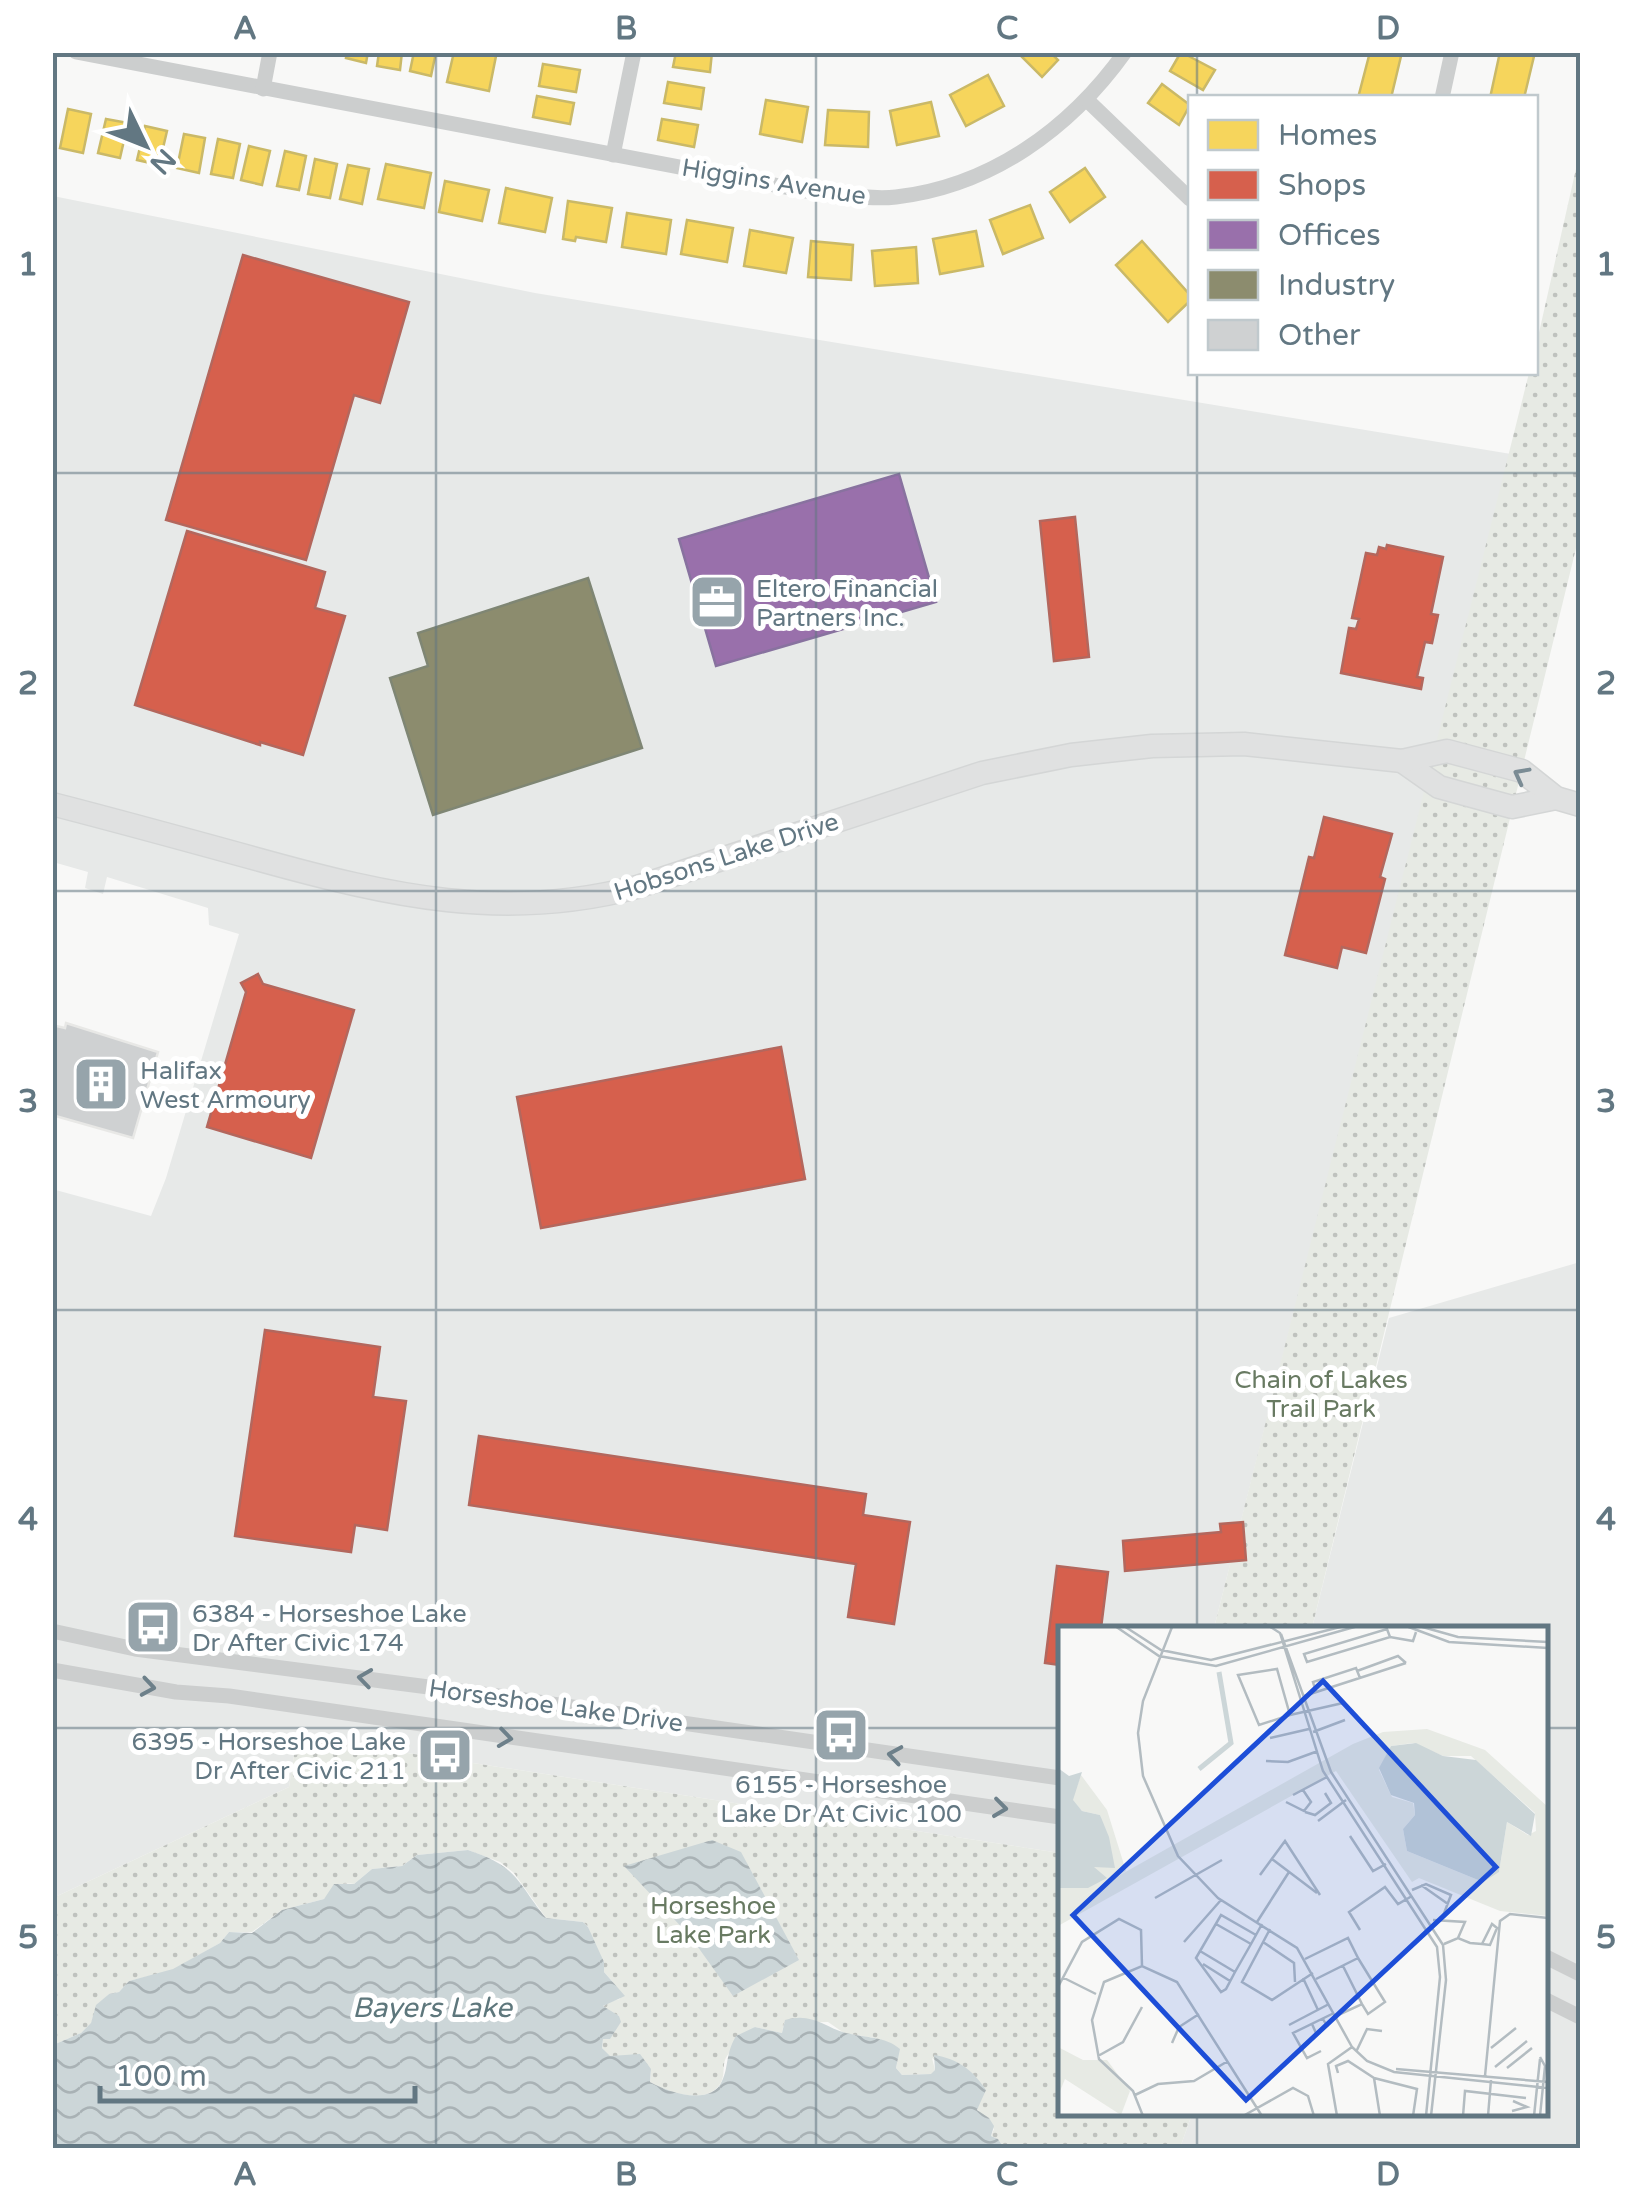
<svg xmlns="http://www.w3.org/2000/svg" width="1633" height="2201" viewBox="0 0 1633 2201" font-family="'Varela Round',sans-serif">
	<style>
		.built { fill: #e7e9e8 }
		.park { fill: url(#park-dots) }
		.water { fill: url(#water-waves) }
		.homes { fill: #f6d55c; stroke: #cab967; stroke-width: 2.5 }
		.shops { fill: #d6604d; stroke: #b3675d; stroke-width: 2.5 }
		.offices { fill: #9970ab; stroke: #88729f; stroke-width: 2.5 }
		.industry { fill: #8c8c6e; stroke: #7f8674; stroke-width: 2.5 }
		.building { fill: #cfd1d2; stroke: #e8e8e6; stroke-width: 2.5 }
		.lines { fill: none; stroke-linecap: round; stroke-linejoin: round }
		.secondary-casing { stroke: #d4d6d6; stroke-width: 25 }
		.street { stroke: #cccece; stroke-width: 15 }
		.secondary { stroke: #e0e1e1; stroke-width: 22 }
		.oneway { stroke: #7b8c95 }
		.oneway2 { stroke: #6d808a }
		.grid { fill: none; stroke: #627782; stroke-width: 2.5; stroke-opacity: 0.55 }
		.labels { text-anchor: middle; stroke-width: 10; stroke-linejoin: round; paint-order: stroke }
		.street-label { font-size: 25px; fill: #627782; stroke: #fff }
		.poi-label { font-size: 25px; fill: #627782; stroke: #fff; text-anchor: start }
		.park-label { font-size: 25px; fill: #687a62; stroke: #fff }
		.water-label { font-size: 28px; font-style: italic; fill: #5e777c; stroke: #fff }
		.inset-river { fill: none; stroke: #ccd6d8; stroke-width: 5 }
		.inset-road { fill: none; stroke: #b3bcc1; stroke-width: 2.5 }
		.view { fill: #1d4ed8; fill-opacity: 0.15; stroke: #1d4ed8; stroke-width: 5 }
		.inset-edge { fill: none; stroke: #627782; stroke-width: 5 }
		.neatline { fill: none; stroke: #627782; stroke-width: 4 }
		.grid-label { font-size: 32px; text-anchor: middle; font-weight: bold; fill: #627782 }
	</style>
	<defs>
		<pattern id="park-dots" width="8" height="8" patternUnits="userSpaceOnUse" patternTransform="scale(2.5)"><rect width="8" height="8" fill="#e7eae4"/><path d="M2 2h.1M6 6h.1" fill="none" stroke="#bfc2be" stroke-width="1.8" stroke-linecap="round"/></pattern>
		<pattern id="water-waves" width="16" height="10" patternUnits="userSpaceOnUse" patternTransform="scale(2.5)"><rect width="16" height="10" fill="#ccd6d8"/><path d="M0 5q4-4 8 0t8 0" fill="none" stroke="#a9b2b5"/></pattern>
	</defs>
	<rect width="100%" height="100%" fill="#f8f8f7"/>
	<g class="built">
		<path d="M53,196L535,293L1511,454L1214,1628H1060V1853L297,1736L289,1787L53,1898L52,1189L151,1216L166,1178L239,934L209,925L208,908L107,877L103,894L85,888L88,872L53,862Z"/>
		<path d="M1580,1262V2148H1180L1192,2114H1546V1628H1312L1389,1318Z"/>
	</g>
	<g class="park">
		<path d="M1580,151V532L1312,1628H1214L1529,373L1536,372V346Z"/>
		<path d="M297,1736L1060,1853V2114H1192L1180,2148H1004L998,2139L991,2136L994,2129L977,2109L984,2093L932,2058L935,2070L932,2074L902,2075L896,2068L898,2059L875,2038L844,2033L828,2022L784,2023L782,2033L755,2027C747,2036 733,2046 727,2056C722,2063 725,2072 722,2080C712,2107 667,2093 650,2082L651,2071L630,2056H609L602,2048L603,2038L619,2016L602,2008L608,2002L620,1999L613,1982L604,1972L588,1927L583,1922L546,1918L514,1873L500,1862L468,1850L417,1855L402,1866L372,1869L354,1884C336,1882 335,1888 324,1899L282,1910L252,1932H229L220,1943L173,1970L129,1981L119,1992L109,1994L97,2005L91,2024L81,2033L53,2045V1898L289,1787Z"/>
	</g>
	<g class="water">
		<path d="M712,1840L741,1852L799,1960L733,1996L690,1936L624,1866Z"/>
		<path d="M468,1850C519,1867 516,1881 546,1918L583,1922L588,1927L604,1962V1972L625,1996L603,2006L619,2016L621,2022L610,2039H603L602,2048L610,2056L640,2054L651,2069L650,2082C667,2092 711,2107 722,2081C729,2067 725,2055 736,2036L755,2027L782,2033L785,2020C812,2012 824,2027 846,2033C865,2038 885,2036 900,2049L896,2068L902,2075L931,2074L935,2070L934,2055C958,2059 973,2070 986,2090L977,2110L989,2118L994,2126L991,2136L998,2139L1004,2148H53V2045L81,2033L91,2023L96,2005L109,1994L119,1992L129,1981L173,1969L220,1943L229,1932L252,1933L282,1910L324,1899L334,1884H354L372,1869L402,1866L417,1855Z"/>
	</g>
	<g class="homes">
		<path d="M347,52H368L366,63L346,58Z"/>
		<path d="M379,52H402L400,70L377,66Z"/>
		<path d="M414,52H436L431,76L410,71Z"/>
		<path d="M454,52L496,56L489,91L447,82Z"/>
		<path d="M712,52L710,72L673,67L676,52Z"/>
		<path d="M1017,52H1050L1058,60L1042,77Z"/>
		<path d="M1181,52L1215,70L1203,90L1170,71Z"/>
		<path d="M1370,52H1402L1391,98H1358Z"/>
		<path d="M1500,52H1535L1524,98H1490Z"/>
		<path d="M543,64L580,70L576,92L539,86Z"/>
		<path d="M988,75L1004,106L966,126L950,95Z"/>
		<path d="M668,82L704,88L701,109L664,103Z"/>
		<path d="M1162,84L1190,105L1179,125L1148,103Z"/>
		<path d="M537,96L574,103L570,124L533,117Z"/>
		<path d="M766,100L808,107L802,142L760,134Z"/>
		<path d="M931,102L939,136L897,145L890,111Z"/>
		<path d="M68,109L91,114L83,153L60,148Z"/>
		<path d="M828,110L869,112L868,147L825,145Z"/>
		<path d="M106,119L128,123L120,158L98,153Z"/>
		<path d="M662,119L698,125L694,147L658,140Z"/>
		<path d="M145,126L167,131L159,165L137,160Z"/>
		<path d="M184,134L205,138L199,173L177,168Z"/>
		<path d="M218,139L240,144L233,178L211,174Z"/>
		<path d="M249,146L270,151L262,185L241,180Z"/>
		<path d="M285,151L306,156L299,190L277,186Z"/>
		<path d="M315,159L337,164L330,198L308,194Z"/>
		<path d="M386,164L431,173L424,208L378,199Z"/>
		<path d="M348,165L369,169L362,204L340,199Z"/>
		<path d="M1085,168L1105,197L1070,222L1050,192Z"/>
		<path d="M445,181L489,190L482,221L439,212Z"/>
		<path d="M506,188L552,198L545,232L499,223Z"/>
		<path d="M568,201L612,208L606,242L576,237L575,241L563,239Z"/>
		<path d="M1030,205L1043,238L1003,254L990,220Z"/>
		<path d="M627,213L671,220L666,254L622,247Z"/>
		<path d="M687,220L733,228L727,262L681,254Z"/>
		<path d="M750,230L793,238L786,273L744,266Z"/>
		<path d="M976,231L983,266L940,274L933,239Z"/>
		<path d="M811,241L853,245L851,280L808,277Z"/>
		<path d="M1142,241L1190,295V301L1168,322L1116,265Z"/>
		<path d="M916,247L918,283L875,286L872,251Z"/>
	</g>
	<g class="shops">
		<path d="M243,255L409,302L380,403L354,395L306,560L166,520Z"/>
		<path d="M1075,517L1089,657L1054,661L1040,521Z"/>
		<path d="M187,531L325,572L315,608L345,616L303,755L260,742V745L135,705Z"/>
		<path d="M1387,545L1443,557L1431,614L1438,615L1432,643L1425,642L1417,677L1423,678L1421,689L1341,673L1349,628L1356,629L1359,619L1352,618L1366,553L1377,555L1379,547L1386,549Z"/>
		<path d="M1324,817L1392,834L1380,877L1385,879L1366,953L1342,947L1337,968L1285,955L1309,857L1314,858Z"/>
		<path d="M258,974L263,984L354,1010L311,1158L207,1127L246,992L241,983Z"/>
		<path d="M781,1047L805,1179L541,1228L517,1097Z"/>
		<path d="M265,1330L380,1347L373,1397L406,1401L387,1530L355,1525L351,1552L235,1536Z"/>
		<path d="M479,1436L866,1494L863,1515L910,1522L894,1624L848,1617L856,1564L469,1505Z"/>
		<path d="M1243,1522L1246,1560L1125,1571L1123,1541L1221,1532L1220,1524Z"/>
		<path d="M1057,1566L1108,1572L1101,1628H1060V1665L1045,1663Z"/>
	</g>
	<path class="offices" d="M899,474L936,602L716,666L679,539Z"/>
	<path class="industry" d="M588,578L642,748L433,815L390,678L428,666L418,633Z"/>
	<path class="building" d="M66,1023L158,1052L133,1138L52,1115V1025L65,1028Z"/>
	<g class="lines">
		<g class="secondary-casing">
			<g id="secondary">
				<path d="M1402,761L1439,787L1512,807L1556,798"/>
				<path d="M52,804C122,822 191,841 260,860C390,896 504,922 637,887L982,773L1071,755L1152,746L1244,744L1402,761L1447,751L1522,771L1556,798L1580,805"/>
			</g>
		</g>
		<g class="street">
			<path d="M76,52L811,192C839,194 869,200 896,197C991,186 1070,129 1125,52"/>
			<path d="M263,89L270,52"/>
			<path d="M1442,98L1452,52"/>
			<path d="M1087,100L1190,199"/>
			<path d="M613,155L634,52"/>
			<path d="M52,1631L135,1649L498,1696L1060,1778"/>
			<path d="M52,1670L176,1692L229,1696L1060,1817"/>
			<path d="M1546,1957L1580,1974"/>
			<path d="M1546,2000L1580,2017"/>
		</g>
		<use href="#secondary" class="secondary"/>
	</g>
	<defs><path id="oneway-chevron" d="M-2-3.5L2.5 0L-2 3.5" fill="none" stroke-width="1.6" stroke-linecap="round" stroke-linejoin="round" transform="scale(2.5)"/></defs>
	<use class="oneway" href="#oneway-chevron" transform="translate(1521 775) rotate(-152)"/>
	<g class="oneway2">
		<use href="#oneway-chevron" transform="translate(365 1678) rotate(-172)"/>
		<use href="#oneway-chevron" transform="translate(148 1687) rotate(9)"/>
		<use href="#oneway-chevron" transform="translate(505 1738) rotate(8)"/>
		<use href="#oneway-chevron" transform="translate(895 1755) rotate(-171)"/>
		<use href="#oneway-chevron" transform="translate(1000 1808) rotate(7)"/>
	</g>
	<path class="grid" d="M436,52V2148M816,52V2148M1197,52V98M1197,372V1628M52,473H1580M52,891H1580M52,1310H1580M52,1728H1060M1546,1728H1580M1197,2114V2148"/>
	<defs>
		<g id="office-square" transform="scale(2.875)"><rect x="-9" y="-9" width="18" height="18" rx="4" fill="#96a4ab" stroke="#fff"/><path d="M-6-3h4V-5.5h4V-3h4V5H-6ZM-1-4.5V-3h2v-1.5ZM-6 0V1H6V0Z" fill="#fff"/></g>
		<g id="building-square" transform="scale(2.875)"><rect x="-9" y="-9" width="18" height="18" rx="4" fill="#96a4ab" stroke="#fff"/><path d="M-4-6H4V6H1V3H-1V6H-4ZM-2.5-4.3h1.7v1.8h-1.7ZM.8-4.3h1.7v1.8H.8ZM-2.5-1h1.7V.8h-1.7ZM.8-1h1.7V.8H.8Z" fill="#fff"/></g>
		<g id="bus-square" transform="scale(2.875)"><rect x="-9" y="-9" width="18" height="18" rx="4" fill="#96a4ab" stroke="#fff"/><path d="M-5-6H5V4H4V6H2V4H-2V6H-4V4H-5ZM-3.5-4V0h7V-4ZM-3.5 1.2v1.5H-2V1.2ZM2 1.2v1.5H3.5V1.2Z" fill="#fff"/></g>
	</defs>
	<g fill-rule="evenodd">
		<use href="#office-square" x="717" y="602"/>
		<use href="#building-square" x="101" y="1084"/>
		<use href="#bus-square" x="153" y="1627"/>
		<use href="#bus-square" x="841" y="1735"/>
		<use href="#bus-square" x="445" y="1755"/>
	</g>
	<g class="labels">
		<g class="street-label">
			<text transform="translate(774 181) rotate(9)" y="9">Higgins Avenue</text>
			<text transform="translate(726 856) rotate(-18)" y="9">Hobsons Lake Drive</text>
			<text transform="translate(556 1705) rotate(8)" y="9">Horseshoe Lake Drive</text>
		</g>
		<g class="poi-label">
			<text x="756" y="597">Eltero Financial<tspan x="756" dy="29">Partners Inc.</tspan></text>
			<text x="140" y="1079">Halifax<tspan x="140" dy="29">West Armoury</tspan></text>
			<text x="192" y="1622">6384 - Horseshoe Lake<tspan x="192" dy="29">Dr After Civic 174</tspan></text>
			<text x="406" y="1750" text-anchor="end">6395 - Horseshoe Lake<tspan x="406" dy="29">Dr After Civic 211</tspan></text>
			<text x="841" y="1793" text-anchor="middle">6155 - Horseshoe<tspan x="841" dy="29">Lake Dr At Civic 100</tspan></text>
		</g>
		<g class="park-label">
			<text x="1321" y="1388">Chain of Lakes<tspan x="1321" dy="29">Trail Park</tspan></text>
			<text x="713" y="1914">Horseshoe<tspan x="713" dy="29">Lake Park</tspan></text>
		</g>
		<g class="water-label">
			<text x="432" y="2017">Bayers Lake</text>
		</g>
	</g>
	<g transform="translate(1058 1626)">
		<rect width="490" height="490" fill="#f8f8f7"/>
		<path d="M23,149L49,184L68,245L0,285V262L44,253L35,241H48L52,232L42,189L24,185L14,174ZM0,421L25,434H49L72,465L63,489L7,453L0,470Z" fill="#e7eae4"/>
		<path d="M369,103L427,124L490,181V290L442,285L361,252L354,256L278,145L0,300V284L295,118L325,106ZM355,117L385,130H413L477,187L478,205L470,209L449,196L441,246L420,254L349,225L345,203L357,189L355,177L334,171L321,144L333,120Z" fill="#e7eae4" fill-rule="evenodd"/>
		<path d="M358,117L385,130L418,134L477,188L473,210L449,196L441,246L425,256L349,225L345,203L357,189L356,177L333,169L321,142L333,120ZM0,142L11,150L24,146L15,174L24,185L42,189L51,211L57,242L36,241L49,252L30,262H0Z" fill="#ccd6d8"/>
		<path class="inset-river" d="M141,143L173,117L161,46"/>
		<path class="inset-road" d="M57,0L101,30L158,40L300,0M66,0L103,24L153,34L286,0M211,0L222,7L265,145L379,321L382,351L368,490M348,0L391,16L490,22M361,0L400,11L490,16M114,1L85,75L80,107L85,150L120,230L160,272L239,322L294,421L309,435L336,446L490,462M223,8L273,146L385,319L388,354L373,490M332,11L329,3L246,28L249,36L332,11L355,15L358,6M299,45L340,30L348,37M258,66L255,56L298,42L302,52M246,70L348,37M232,89L201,99L180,49L219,43L232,89L285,77M255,106L287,94M212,112L251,103M208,135L230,136L260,125M235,169L269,151M228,176L246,185L253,176L245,164M247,186L257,189L273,177L267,167M260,195L288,174M292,210L315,245L328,238M214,233L259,267M202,249L227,215L262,269M363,259L390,278M354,264L368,258L393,269L385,290M97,272L164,234M375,294L407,296L400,312M199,296L231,246M158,298L193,318M212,303L184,356L214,374L255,347M302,304L291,286L327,261L340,278L354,270M198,309L163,289L138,332L163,366L168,363L177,346L193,318L198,309L204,298M126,316L163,274M205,316L236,337L237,356M386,318L400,312L412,317L424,318L432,319L439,302L434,298L424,318M142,325L177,346M247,333L290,312L300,332L258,353M145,338L172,355M285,340L304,378M4,351L38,368M245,352L260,384M0,361L24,316L61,293L83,304L84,340M278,390L304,378L310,388L327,376L300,332M254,398L258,407L269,400L265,393M231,399L271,378M114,417L121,401L141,388M433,422L458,402M263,425L249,432L235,407L276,387M298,426L309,403L324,405M40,430L65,416L84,381M482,431L487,440L482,490M437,441L469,415M449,442L474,422M338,443L490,456M280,447L278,440L290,435L316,452L322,490M427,450L442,295L452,288L490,292M316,452L359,463L355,490M77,469L100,458L136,455L170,435M454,485L469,481L455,475M85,490L75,465L41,433L34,394L46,356L84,340L119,356L204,490M185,490L235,462L250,470L256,490M279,490L270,438L294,421M405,490L407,465L468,472M430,490L433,454M476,490L482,433"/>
		<path class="view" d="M265,55L438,241L188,474L15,289Z"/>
		<rect width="490" height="490" class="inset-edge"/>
	</g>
	<rect width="1633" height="2201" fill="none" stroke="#ffffff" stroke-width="110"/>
	<rect x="1188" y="95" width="350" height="280" fill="#ffffff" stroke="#c0c9cd" stroke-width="2.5"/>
	<rect x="1208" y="120" width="50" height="30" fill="#f6d55c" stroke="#c0c9cd" stroke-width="2.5"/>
	<text x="1278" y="145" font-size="30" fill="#627782">Homes</text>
	<rect x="1208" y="170" width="50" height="30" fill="#d6604d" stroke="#c0c9cd" stroke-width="2.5"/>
	<text x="1278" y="195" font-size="30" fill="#627782">Shops</text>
	<rect x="1208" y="220" width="50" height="30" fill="#9970ab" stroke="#c0c9cd" stroke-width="2.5"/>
	<text x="1278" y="245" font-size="30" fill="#627782">Offices</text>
	<rect x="1208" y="270" width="50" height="30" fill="#8c8c6e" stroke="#c0c9cd" stroke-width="2.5"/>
	<text x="1278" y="295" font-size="30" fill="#627782">Industry</text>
	<rect x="1208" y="320" width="50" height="30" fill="#cfd1d2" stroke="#c0c9cd" stroke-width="2.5"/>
	<text x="1278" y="345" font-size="30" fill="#627782">Other</text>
	<g transform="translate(145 145) rotate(133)" stroke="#ffffff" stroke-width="8" paint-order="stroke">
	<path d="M0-8L18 38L0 25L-18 38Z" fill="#627782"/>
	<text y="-15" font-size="28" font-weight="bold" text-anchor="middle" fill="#627782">N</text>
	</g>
	<path d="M100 2086v15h315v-15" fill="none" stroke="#627782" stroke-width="5"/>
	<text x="115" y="2086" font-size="30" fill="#627782" stroke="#ffffff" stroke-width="8" paint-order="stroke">100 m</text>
	<rect x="55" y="55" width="1523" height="2091" class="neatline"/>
	<g class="grid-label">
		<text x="245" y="39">A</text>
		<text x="626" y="39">B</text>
		<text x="1007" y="39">C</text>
		<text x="1388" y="39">D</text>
		<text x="28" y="275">1</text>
		<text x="1606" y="275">1</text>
		<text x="28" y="694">2</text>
		<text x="1606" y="694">2</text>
		<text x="28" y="1112">3</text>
		<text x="1606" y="1112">3</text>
		<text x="28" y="1530">4</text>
		<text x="1606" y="1530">4</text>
		<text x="28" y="1948">5</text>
		<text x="1606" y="1948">5</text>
		<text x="245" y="2185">A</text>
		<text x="626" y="2185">B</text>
		<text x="1007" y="2185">C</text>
		<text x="1388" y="2185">D</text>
	</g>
</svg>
